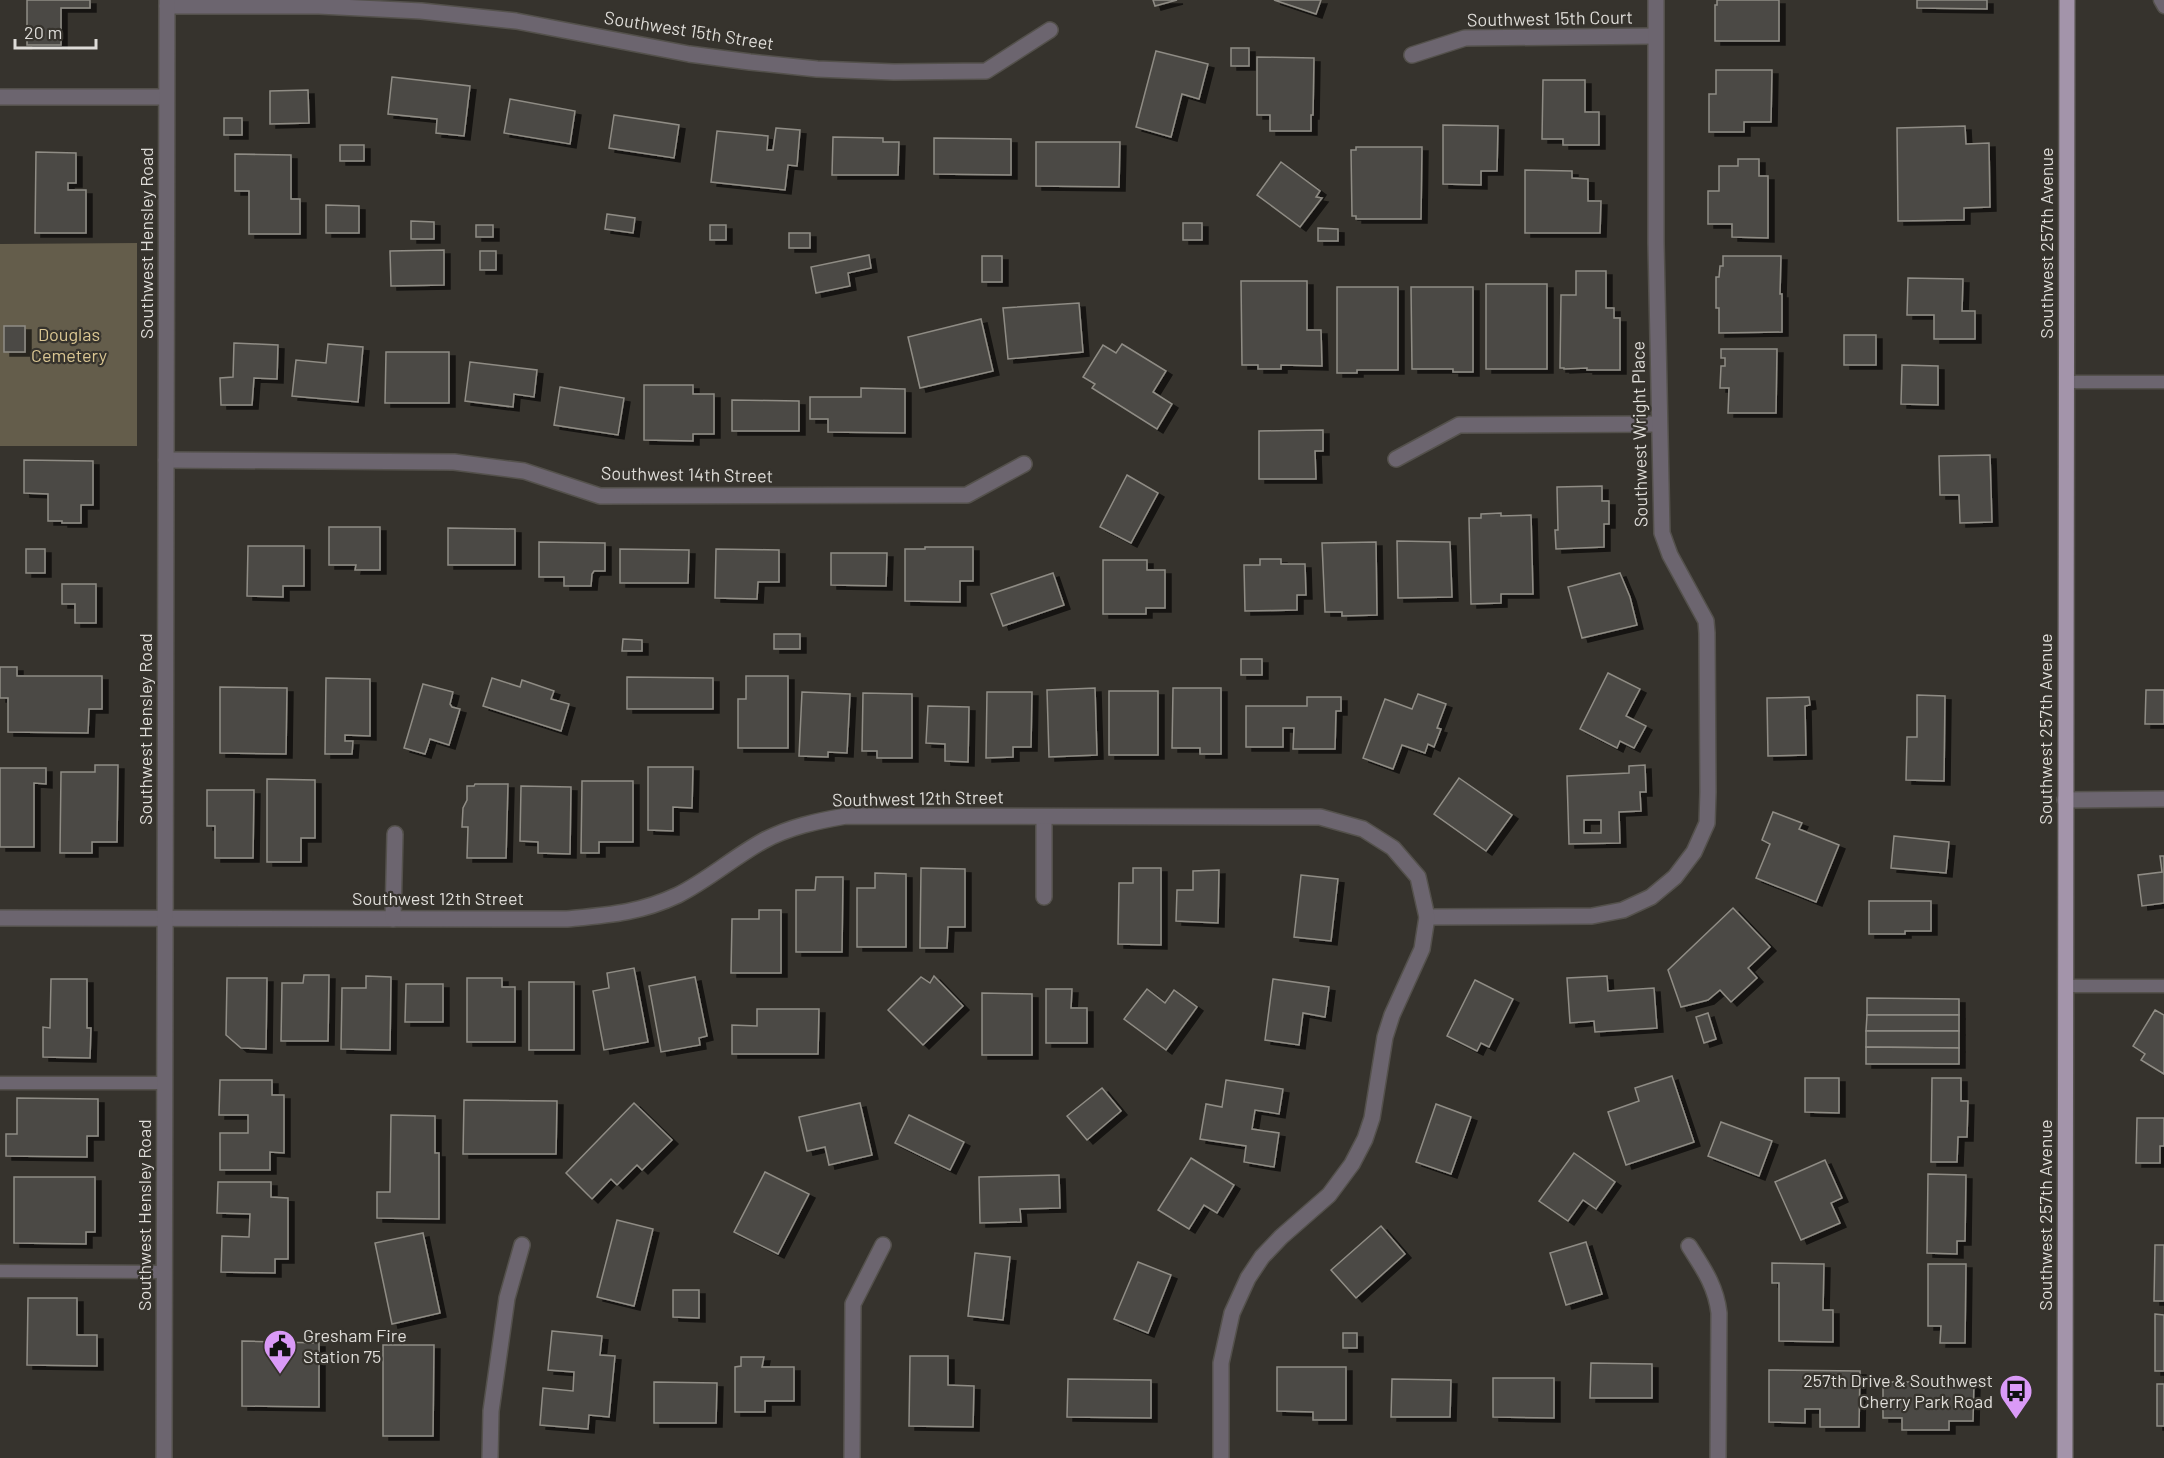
<svg xmlns="http://www.w3.org/2000/svg" width="2164" height="1458" viewBox="0 0 2164 1458" font-family="Barlow,sans-serif">
	<style>
		.green { fill: #645d4b }
		.building { fill: #4c4a44; stroke: #8f8c85; stroke-width: 1.5; fill-rule: evenodd; filter: url(#shadow) }
		.lines { fill: none; stroke-linecap: round; stroke-linejoin: round }
		.service-casing { stroke: #54514c; stroke-width: 15 }
		.minor-casing { stroke: #54514c; stroke-width: 18 }
		.tertiary-casing { stroke: #54514c; stroke-width: 18 }
		.primary-casing { stroke: #54514c; stroke-width: 18 }
		.service { stroke: #6c656f; stroke-width: 12 }
		.minor { stroke: #6c656f; stroke-width: 15 }
		.tertiary { stroke: #6c656f; stroke-width: 15 }
		.primary { stroke: #a394aa; stroke-width: 15 }
		.labels { text-anchor: middle; stroke-width: 4.5; stroke-linejoin: round; paint-order: stroke }
		.street-label { font-size: 18px; fill: #dedcd8; stroke: #36332d }
		.park-label { font-size: 18px; fill: #dbc793; stroke: #36332d }
		.poi-label { font-size: 18px; fill: #dedcd8; stroke: #36332d; text-anchor: start }
	</style>
	<defs>
		<filter id="shadow"><feDropShadow dx="6" dy="4" stdDeviation="0" flood-color="#0009"/></filter>
	</defs>
	<rect width="100%" height="100%" fill="#36332d"/>
	<path class="green" d="M137,243V446H0V244Z"/>
	<g class="building">
		<path d="M27,0H90V8H61V45H27Z"/>
		<path d="M1153,0H1177L1155,6Z"/>
		<path d="M1274,0H1321L1316,14Z"/>
		<path d="M1717,0H1779V41H1715V5H1717Z"/>
		<path d="M1917,0H1987V9L1917,8Z"/>
		<rect x="1231" y="48" width="18" height="18"/>
		<path d="M1156,51L1208,64L1199,99L1182,94L1171,137L1136,127Z"/>
		<path d="M1257,57L1314,58L1313,115H1311V131H1270V115H1257Z"/>
		<path d="M1716,70H1772L1771,122H1744V132H1709V94H1716Z"/>
		<path d="M392,77L470,86L464,136L436,133L437,119L388,114Z"/>
		<path d="M1543,80H1585V112H1599V145H1563V139H1542Z"/>
		<path d="M308,90L309,123L270,124V91Z"/>
		<path d="M510,99L575,111L570,144L504,133Z"/>
		<path d="M614,115L679,125L674,158L609,148Z"/>
		<rect x="224" y="118" width="18" height="17"/>
		<path d="M1443,125L1498,126L1497,171H1481V185L1443,184Z"/>
		<path d="M1965,126L1966,144L1989,143L1990,207L1964,208V220L1898,221L1897,128Z"/>
		<path d="M776,128L800,130L797,166L788,165L785,190L711,182L717,131L768,136L767,150H773Z"/>
		<path d="M833,137L883,138V142H899L898,175H832Z"/>
		<path d="M934,138L1011,139V175L934,174Z"/>
		<path d="M1036,142H1120L1119,187L1036,186Z"/>
		<rect x="340" y="145" width="24" height="16"/>
		<path d="M1356,147H1422L1421,219H1356V216H1352L1351,150H1356Z"/>
		<path d="M36,152L76,153V183H68V190H86V233H35Z"/>
		<path d="M235,154L291,155V199H300V234H249V191H235Z"/>
		<path d="M1738,159H1759V176H1768V238L1732,237V224H1708V191H1719V166H1738Z"/>
		<path d="M1281,162L1320,191L1316,197L1322,198L1300,227L1257,195Z"/>
		<path d="M1525,170L1572,171V178L1588,179V201H1601L1600,233H1525Z"/>
		<path d="M326,205L359,206V233H326Z"/>
		<path d="M607,214L635,218L633,233L605,229Z"/>
		<path d="M411,221L434,222V239H411Z"/>
		<rect x="1183" y="223" width="19" height="17"/>
		<rect x="476" y="225" width="17" height="12"/>
		<rect x="710" y="225" width="16" height="15"/>
		<path d="M1318,228L1338,229V241H1318Z"/>
		<rect x="789" y="233" width="21" height="15"/>
		<path d="M444,250V285L391,286L390,251Z"/>
		<rect x="480" y="251" width="16" height="19"/>
		<path d="M869,255L871,268L848,273L850,286L816,293L811,267Z"/>
		<rect x="982" y="256" width="20" height="26"/>
		<path d="M1723,256H1781L1780,294H1782V332L1719,333V308H1716V277H1719L1720,266H1723Z"/>
		<path d="M1576,271H1606V308H1614V318H1620V370H1587V368L1564,369V368H1560L1561,295H1576Z"/>
		<path d="M1908,278L1963,279L1962,311H1975V339H1934V315H1907Z"/>
		<path d="M1241,281H1307V330H1321L1322,366L1281,365V369H1258V365H1242Z"/>
		<rect x="1486" y="284" width="61" height="85"/>
		<path d="M1337,287H1398V370H1357V373H1337Z"/>
		<path d="M1411,287H1473V372H1453V369H1412Z"/>
		<path d="M1079,303L1083,352L1008,359L1003,308Z"/>
		<path d="M981,319L993,371L920,388L908,337Z"/>
		<rect x="4" y="326" width="21" height="26"/>
		<rect x="1844" y="335" width="32" height="30"/>
		<path d="M234,343L278,345L277,379L254,378L252,405H221L220,378L233,377Z"/>
		<path d="M328,344L363,347L358,402L292,396L296,360L326,363Z"/>
		<path d="M1122,344L1166,371L1153,392L1172,404L1157,429L1092,388L1095,384L1083,377L1103,345L1116,353Z"/>
		<path d="M1721,349H1777L1776,413H1728L1729,388H1720L1721,366H1725V358H1721Z"/>
		<path d="M386,352H449V403H385Z"/>
		<path d="M470,362L537,370L534,397L514,394L513,407L465,401Z"/>
		<path d="M1902,365L1938,366V405L1901,404Z"/>
		<path d="M644,385H693V394H714V434H693V441L644,440Z"/>
		<path d="M560,387L624,398L618,435L554,425Z"/>
		<path d="M861,388L905,389V433L828,432V419H810V397H861Z"/>
		<path d="M732,400L799,401V431H732Z"/>
		<path d="M1323,430V451H1315L1316,479H1259V431Z"/>
		<path d="M1990,455L1992,522L1960,523L1959,495H1940L1939,456Z"/>
		<path d="M24,460L93,461V505H81V523H62V521H48V494L24,493Z"/>
		<path d="M1127,475L1158,493L1131,543L1100,527Z"/>
		<path d="M1602,486V501H1609V524H1604V547L1556,549L1555,530H1558L1557,487Z"/>
		<path d="M1501,513V516L1531,515L1533,594H1501V603L1471,604L1469,518H1481V514Z"/>
		<path d="M329,527H380V570H355L356,565H329Z"/>
		<path d="M448,528L515,529V565H448Z"/>
		<path d="M1397,541L1450,542L1452,597L1398,598Z"/>
		<path d="M539,542L605,543V571H594L592,574L591,586H564V577H539Z"/>
		<path d="M1376,542L1377,615L1342,616V612H1325L1322,543Z"/>
		<path d="M248,546H304V586H283V597L247,596Z"/>
		<path d="M925,547H973V581H960V602L905,601V549H925Z"/>
		<rect x="26" y="549" width="19" height="24"/>
		<path d="M620,549L689,550L688,583H620Z"/>
		<path d="M716,549L779,550V582H758L757,599L715,598Z"/>
		<path d="M831,553H887L886,586L831,585Z"/>
		<path d="M1260,559H1281V564H1305L1306,595H1297V610L1245,611L1244,565H1260Z"/>
		<path d="M1103,560H1147V570H1165V608H1146V614H1103Z"/>
		<path d="M1053,573L1064,605L1003,626L991,594Z"/>
		<path d="M1620,573L1630,597L1637,625L1582,638L1568,587Z"/>
		<path d="M62,584H96V623H75V604H62Z"/>
		<rect x="774" y="634" width="26" height="15"/>
		<path d="M623,639L642,640V651H622Z"/>
		<rect x="1241" y="659" width="21" height="16"/>
		<path d="M0,667H17V676H102V709H89L88,733L8,732V698H0Z"/>
		<path d="M1608,673L1640,689L1626,716L1646,726L1634,748L1620,741L1617,748L1580,729Z"/>
		<path d="M746,676H788V748H738V699H746Z"/>
		<path d="M627,677L713,678V709H627Z"/>
		<path d="M326,678L370,679V736L345,735V741H353L352,754H325Z"/>
		<path d="M492,678L520,687L522,680L554,691L551,699L569,704L561,731L483,706Z"/>
		<path d="M423,684L453,692L450,704L452,707L460,709L449,745L430,739L425,754L404,748Z"/>
		<path d="M220,687L287,688L286,754L220,753Z"/>
		<path d="M1095,688L1097,755L1049,757L1047,690Z"/>
		<path d="M1173,688H1221V754H1200V748H1172Z"/>
		<path d="M2146,690H2164V724H2145Z"/>
		<rect x="1109" y="691" width="49" height="64"/>
		<path d="M802,692L850,694L847,753L828,752V757L799,756Z"/>
		<path d="M987,692H1032L1031,747H1013V757L986,758Z"/>
		<path d="M863,693L912,694V758H877V751H862Z"/>
		<path d="M1418,694L1446,704L1437,728L1441,729L1434,747L1428,744L1425,753L1402,745L1393,769L1363,758L1385,699L1412,709Z"/>
		<path d="M1917,695L1945,696L1944,781L1906,780L1907,737H1917Z"/>
		<path d="M1307,697H1341V711H1336L1335,749H1293L1294,728H1283V747H1246V706H1307Z"/>
		<path d="M1809,697L1810,705L1805,706L1806,755L1768,756L1767,698Z"/>
		<path d="M928,706L969,707L968,762L945,761V744L926,743Z"/>
		<path d="M95,765H118L117,842H92V853H60L61,772H95Z"/>
		<path d="M1645,765L1646,792H1640L1641,811L1619,812L1620,843L1569,844L1567,776L1629,773V766ZM1584,820H1601V833H1584Z"/>
		<path d="M648,767H693L692,808L673,807V831L648,830Z"/>
		<path d="M0,768H46V784L34,783V847H0Z"/>
		<path d="M1459,778L1512,815L1486,851L1434,814Z"/>
		<path d="M267,779L315,780V838H301V862H267Z"/>
		<path d="M582,781H633V842H599V853H581Z"/>
		<path d="M475,784H508L506,858H467L468,827H462L463,808L467,800V786H474Z"/>
		<path d="M521,786L571,787L570,854L538,853V842L520,841Z"/>
		<path d="M207,790H254L253,858H215V826H207Z"/>
		<path d="M1773,812L1802,823L1799,829L1839,845L1816,902L1756,878L1770,844L1762,840Z"/>
		<path d="M1894,836L1949,842L1946,873L1891,868Z"/>
		<path d="M2160,856H2164V903L2142,906L2138,875L2162,872Z"/>
		<path d="M921,868L965,869V927H948L947,948H920Z"/>
		<path d="M1133,868H1161V945L1118,944L1119,883H1133Z"/>
		<path d="M1219,870L1218,923L1176,921L1177,890H1193V871Z"/>
		<path d="M875,873L906,874V947H857V888H875Z"/>
		<path d="M1301,875L1338,879L1331,941L1294,937Z"/>
		<path d="M816,877H843L842,952H796V890H815Z"/>
		<path d="M1869,901H1931V931H1905V934H1869Z"/>
		<path d="M1733,908L1770,947L1748,968L1757,978L1731,1002L1720,990L1708,1000L1681,1007L1668,970Z"/>
		<path d="M759,910H781V973H731L732,919H759Z"/>
		<path d="M634,968L648,1042L604,1050L593,991L609,988L607,973Z"/>
		<path d="M304,975H329L328,1041H281L282,983H303Z"/>
		<path d="M366,976L391,977L390,1050L341,1049L342,988H366Z"/>
		<path d="M934,976L963,1006L923,1045L888,1010L921,977L930,983Z"/>
		<path d="M1607,976L1608,991L1654,988L1657,1028L1595,1032L1594,1021L1570,1023L1567,978Z"/>
		<path d="M695,977L707,1036L699,1038L700,1045L661,1052L649,986Z"/>
		<path d="M227,978H267L266,1049L241,1048L226,1035Z"/>
		<path d="M467,978H502V987H515V1042H467Z"/>
		<path d="M51,979H87V1028H91L90,1058L43,1057V1027L50,1028Z"/>
		<path d="M1273,979L1329,987L1325,1017L1303,1013L1299,1045L1265,1040Z"/>
		<path d="M1475,980L1513,999L1489,1047L1481,1043L1477,1051L1447,1036Z"/>
		<rect x="529" y="982" width="45" height="68"/>
		<path d="M406,984H443V1022H405Z"/>
		<path d="M1046,989H1072L1071,1008H1087V1043H1046Z"/>
		<path d="M1147,989L1165,1003L1174,990L1197,1007L1166,1050L1124,1019Z"/>
		<path d="M982,993L1032,994V1055H982Z"/>
		<path d="M1867,998L1959,999V1015H1867Z"/>
		<path d="M757,1009H819L818,1054H732V1025L757,1026Z"/>
		<path d="M2155,1010L2164,1015V1074L2141,1060L2145,1054L2133,1046Z"/>
		<path d="M1708,1013L1716,1039L1704,1043L1696,1017Z"/>
		<path d="M1867,1015H1959V1031H1866Z"/>
		<path d="M1866,1031H1959V1048L1866,1047Z"/>
		<path d="M1866,1047L1959,1048V1064H1866Z"/>
		<path d="M1672,1076L1694,1142L1626,1165L1608,1112L1639,1101L1635,1088Z"/>
		<path d="M1805,1078H1839V1113L1805,1112Z"/>
		<path d="M1932,1078H1961V1101H1968L1967,1137H1958L1957,1162H1931Z"/>
		<path d="M220,1080H272V1095H284V1153L270,1152V1170H220V1133H248V1115H219Z"/>
		<path d="M1226,1080L1283,1089L1279,1114L1255,1110L1252,1129L1279,1133L1274,1167L1244,1162L1246,1146L1200,1139L1206,1104L1222,1107Z"/>
		<path d="M1102,1088L1121,1111L1087,1140L1067,1116Z"/>
		<path d="M17,1098L98,1099V1136H87V1157L6,1156V1134H17Z"/>
		<path d="M464,1100L557,1101L556,1154H463Z"/>
		<path d="M634,1103L672,1140L642,1170L637,1165L617,1185L611,1179L592,1199L566,1173Z"/>
		<path d="M860,1103L872,1155L829,1165L825,1147L807,1151L799,1117Z"/>
		<path d="M1436,1104L1471,1117L1451,1174L1416,1162Z"/>
		<path d="M391,1115L435,1116V1153H439V1219L377,1218V1192H390Z"/>
		<path d="M909,1115L964,1142L950,1170L895,1143Z"/>
		<path d="M2137,1118H2164V1146H2160V1163H2136Z"/>
		<path d="M1721,1122L1772,1141L1759,1176L1708,1156Z"/>
		<path d="M1574,1153L1615,1182L1596,1209L1583,1200L1568,1221L1539,1201Z"/>
		<path d="M1191,1158L1234,1185L1217,1213L1204,1205L1189,1229L1158,1210Z"/>
		<path d="M1825,1160L1842,1198L1831,1203L1840,1223L1801,1240L1775,1182Z"/>
		<path d="M765,1172L809,1194L778,1254L734,1232Z"/>
		<path d="M1928,1174L1966,1175L1965,1241H1957V1254L1927,1253Z"/>
		<path d="M1059,1175L1060,1208L1020,1209L1021,1222L980,1223L979,1177Z"/>
		<path d="M14,1177H95V1232H86V1244L14,1243Z"/>
		<path d="M218,1182H271V1197L288,1198V1259H275V1273L221,1272L222,1236L249,1237L250,1214L217,1213Z"/>
		<path d="M617,1220L653,1229L634,1306L597,1297Z"/>
		<path d="M1381,1226L1405,1254L1356,1298L1331,1270Z"/>
		<path d="M423,1233L440,1313L392,1324L375,1243Z"/>
		<path d="M1586,1242L1602,1294L1566,1305L1550,1253Z"/>
		<path d="M2155,1245H2164V1301H2154Z"/>
		<path d="M975,1253L1010,1257L1003,1320L968,1316Z"/>
		<path d="M1138,1262L1171,1275L1148,1333L1114,1319Z"/>
		<path d="M1772,1263L1824,1264L1823,1310H1833V1342L1779,1341V1283H1772Z"/>
		<path d="M1928,1264H1966L1965,1343H1940L1941,1326H1928Z"/>
		<path d="M673,1290H699V1318L673,1317Z"/>
		<path d="M28,1298H77V1335H97V1366L27,1365Z"/>
		<path d="M2155,1314L2164,1315V1371H2155Z"/>
		<path d="M552,1331L602,1336L600,1355L615,1356L609,1417L589,1415L588,1429L540,1425L543,1388L573,1391L574,1372L548,1370Z"/>
		<rect x="1343" y="1333" width="14" height="15"/>
		<path d="M242,1341L319,1343V1407L242,1406Z"/>
		<path d="M383,1345H434L433,1436H383Z"/>
		<path d="M910,1356H948V1385L974,1386L973,1427L909,1426Z"/>
		<path d="M741,1357H764L762,1367H794V1401H765V1412H735V1367L741,1366Z"/>
		<path d="M1591,1363L1652,1364V1398H1590Z"/>
		<path d="M1277,1367H1346V1420H1313V1412L1277,1411Z"/>
		<path d="M1769,1370L1860,1371L1859,1427H1820V1409H1805V1423L1769,1422Z"/>
		<path d="M1493,1378H1554V1418L1493,1417Z"/>
		<path d="M1068,1379L1151,1380V1418L1067,1417Z"/>
		<path d="M1392,1379L1451,1380L1450,1417H1391Z"/>
		<path d="M654,1382L717,1383L716,1423H654Z"/>
		<path d="M1883,1382H1974L1973,1421H1949V1430H1902V1418H1883Z"/>
		<rect x="2157" y="1384" width="7" height="42"/>
	</g>
	<g class="lines">
		<g class="service-casing">
			<g id="service">
				<path d="M2160,0L2164,7"/>
				<path d="M2066,382H2164"/>
				<path d="M2065,986H2164"/>
				<path d="M0,1083H164"/>
				<path d="M0,1271L164,1272"/>
			</g>
		</g>
		<g class="minor-casing">
			<g id="minor">
				<path d="M167,6H319L421,11L516,21L689,54L750,62L817,69L894,72L986,71L1050,30"/>
				<path d="M1412,55L1465,38L1655,36"/>
				<path d="M0,97H166"/>
				<path d="M1396,459L1459,425L1659,424"/>
				<path d="M166,460L454,462L524,471L600,496L967,495L1024,464"/>
				<path d="M2065,800L2164,799"/>
				<path d="M1044,818V897"/>
				<path d="M1427,917L1592,916L1623,910L1651,897L1675,877L1694,852L1707,823L1708,792L1707,633L1706,621L1670,555L1662,533L1656,243V0"/>
				<path d="M0,918L567,919C609,915 640,913 678,895C708,880 734,857 763,841C789,827 817,821 846,816L1320,817L1363,829L1393,848L1418,877L1427,917L1422,949L1392,1015L1385,1037L1372,1118L1365,1139L1352,1164L1329,1195L1281,1237L1262,1257L1248,1278L1232,1313L1221,1363V1458"/>
				<path d="M393,919L395,834"/>
				<path d="M1689,1246C1703,1268 1716,1286 1719,1313L1718,1458"/>
				<path d="M490,1458L491,1411L507,1298L522,1245"/>
				<path d="M852,1458L853,1304L883,1245"/>
			</g>
		</g>
		<g class="tertiary-casing">
			<path id="tertiary" d="M164,1458L167,0"/>
		</g>
		<g class="primary-casing">
			<path id="primary" d="M2065,1458L2067,0"/>
		</g>
		<use href="#service" class="service"/>
		<use href="#minor" class="minor"/>
		<use href="#tertiary" class="tertiary"/>
		<use href="#primary" class="primary"/>
	</g>
	<defs>
		<g id="civic-pin" transform="scale(1.725)"><path d="M0 17L-7.5 6A9.5 9.5 0 1 1 7.5 6Z" fill="#da9af7" stroke="#36332d"/><path d="M-.6-6.5H3V-4.5H.6V-3L4-1V1h2V6H-6V1h2V-1L-.6-3ZM-1.2 2.5V6h2.4V2.5Z" fill="#111"/></g>
		<g id="bus-pin" transform="scale(1.725)"><path d="M0 17L-7.5 6A9.5 9.5 0 1 1 7.5 6Z" fill="#da9af7" stroke="#36332d"/><path d="M-5-6H5V4H4V6H2V4H-2V6H-4V4H-5ZM-3.5-4V0h7V-4ZM-3.5 1.2v1.5H-2V1.2ZM2 1.2v1.5H3.5V1.2Z" fill="#111"/></g>
	</defs>
	<g fill-rule="evenodd">
		<use href="#civic-pin" x="280" y="1346"/>
		<use href="#bus-pin" x="2016" y="1391"/>
	</g>
	<g class="labels">
		<g class="street-label">
			<text transform="translate(1550 19) rotate(-1)" y="6">Southwest 15th Court</text>
			<text transform="translate(689 31) rotate(9)" y="6">Southwest 15th Street</text>
			<text transform="translate(147 243) rotate(-90)" y="6">Southwest Hensley Road</text>
			<text transform="translate(2047 243) rotate(-90)" y="6">Southwest 257th Avenue</text>
			<text transform="translate(1640 434) rotate(-91)" y="6">Southwest Wright Place</text>
			<text transform="translate(687 475) rotate(1)" y="6">Southwest 14th Street</text>
			<text transform="translate(146 729) rotate(-90)" y="6">Southwest Hensley Road</text>
			<text transform="translate(2046 729) rotate(-90)" y="6">Southwest 257th Avenue</text>
			<text transform="translate(918 799) rotate(-1)" y="6">Southwest 12th Street</text>
			<text x="438" y="905">Southwest 12th Street</text>
			<text transform="translate(145 1215) rotate(-90)" y="6">Southwest Hensley Road</text>
			<text transform="translate(2046 1215) rotate(-90)" y="6">Southwest 257th Avenue</text>
		</g>
		<g class="park-label">
			<text x="69" y="341">Douglas<tspan x="69" dy="21">Cemetery</tspan></text>
		</g>
		<g class="poi-label">
			<text x="303" y="1342">Gresham Fire<tspan x="303" dy="21">Station 75</tspan></text>
			<text x="1993" y="1387" text-anchor="end">257th Drive &amp; Southwest<tspan x="1993" dy="21">Cherry Park Road</tspan></text>
		</g>
	</g>
	<path d="M15 39v9h81v-9" fill="none" stroke="#dedcd8" stroke-width="3"/>
	<text x="24" y="39" font-size="18" fill="#dedcd8" stroke="#36332d" stroke-width="4.5" paint-order="stroke">20 m</text>
</svg>
